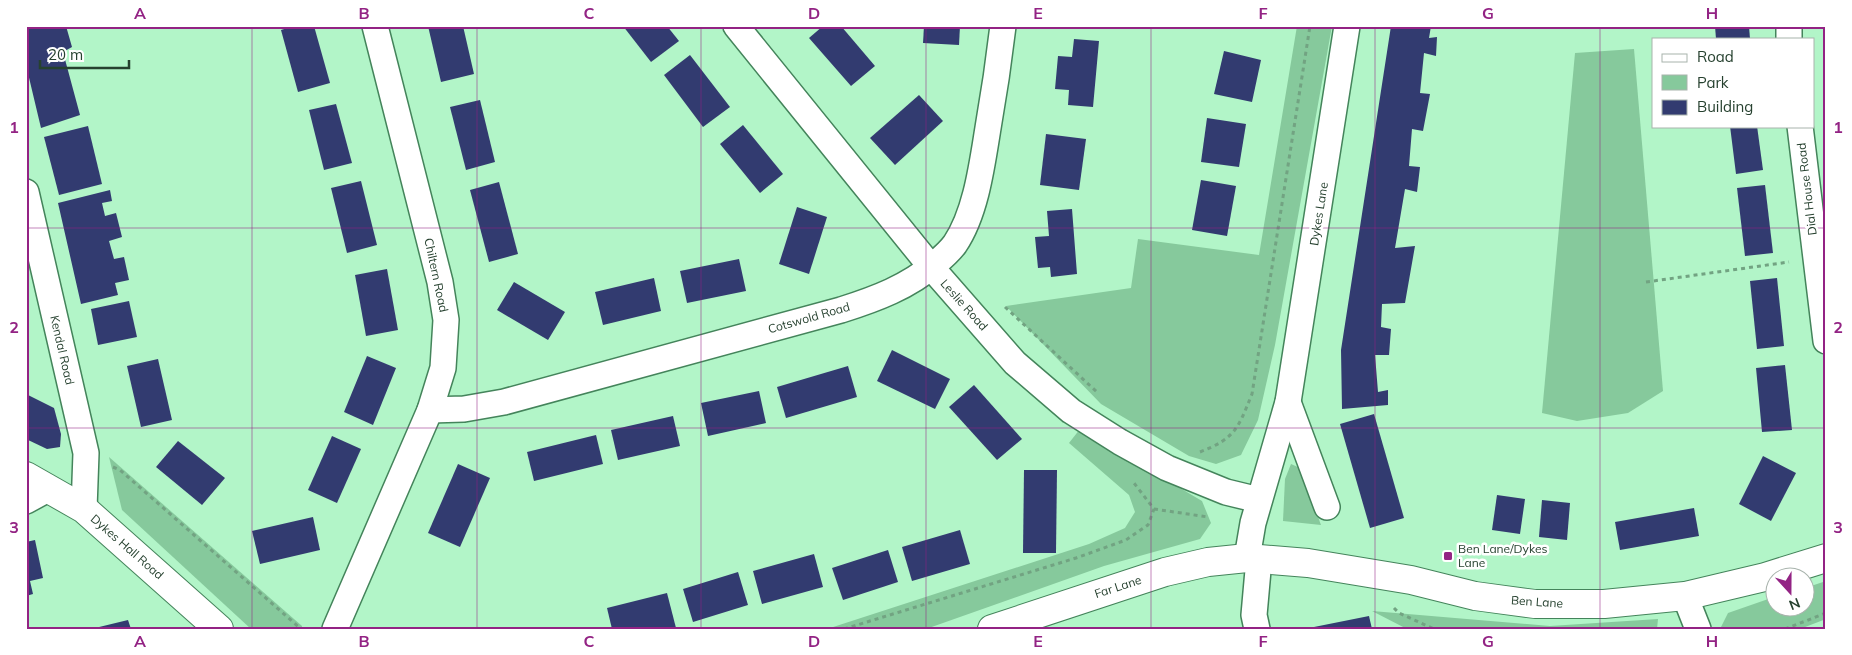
<svg xmlns="http://www.w3.org/2000/svg" width="1852" height="655" viewBox="0 0 1852 655" font-family="Mulish,sans-serif">
	<style>
		.green { fill: #86c99c }
		.building { fill: #323b70 }
		.lines { fill: none; stroke-linecap: round; stroke-linejoin: round }
		.minor-casing { stroke: #44845b; stroke-width: 28 }
		.tertiary-casing { stroke: #44845b; stroke-width: 30 }
		.path { stroke: #72a382; stroke-width: 3; stroke-dasharray: 4 4; stroke-linecap: butt }
		.minor { stroke: #fff; stroke-width: 25 }
		.tertiary { stroke: #fff; stroke-width: 28 }
		.grid { fill: none; stroke: #932384; stroke-width: 1; stroke-opacity: 0.55 }
		.poi-dot { fill: #932384; stroke: #fff; stroke-width: 2 }
		.labels { text-anchor: middle; stroke-width: 5; stroke-linejoin: round; paint-order: stroke }
		.street-label { font-size: 12px; fill: #26412f; stroke: #fff }
		.poi-label { font-size: 12px; fill: #26412f; stroke: #fff; text-anchor: start }
		.neatline { fill: none; stroke: #932384; stroke-width: 2 }
		.grid-label { font-size: 16px; text-anchor: middle; font-weight: bold; fill: #932384 }
	</style>
	<rect width="100%" height="100%" fill="#b2f5c8"/>
	<g class="green">
		<path d="M1297,26H1332L1275,345L1258,420L1241,455L1216,464L1189,456L1101,404L1006,306L1131,288L1138,239L1259,255Z"/>
		<path d="M1634,49L1663,391L1628,413L1577,421L1542,413L1575,53Z"/>
		<path d="M1080,429L1202,501L1211,523L1200,539L1104,566L926,629H827L1089,544L1125,528L1135,512L1129,495L1069,443Z"/>
		<path d="M109,457L302,626V629H251L122,510Z"/>
		<path d="M1291,464L1300,468L1321,525L1283,521L1285,479Z"/>
		<path d="M1826,581V619L1800,629H1720L1728,613L1774,597V608H1804L1805,588Z"/>
		<path d="M1372,611L1550,626L1658,619L1657,629H1407Z"/>
	</g>
	<g class="building">
		<path d="M26,26H66L72,47L63,52L80,115L41,128L26,65Z"/>
		<path d="M294,26H314L330,83L298,92L281,30Z"/>
		<path d="M428,26H463L474,74L441,82Z"/>
		<path d="M623,26H667L679,41L651,62Z"/>
		<path d="M823,26H841L875,66L851,86L809,38Z"/>
		<path d="M924,26H960L959,45L923,43Z"/>
		<path d="M1391,26H1431L1429,38L1437,37L1436,56L1424,53L1420,93L1430,94L1423,131L1412,129L1409,166L1420,167L1417,192L1405,189L1395,248L1415,246L1405,303L1382,304L1381,327L1391,329L1389,355H1375L1378,392L1388,390V405L1342,409L1341,350Z"/>
		<path d="M1715,26H1749L1750,39H1716Z"/>
		<path d="M1074,39L1099,41L1093,107L1068,105L1069,90L1055,89L1058,56L1072,57Z"/>
		<path d="M1224,51L1261,60L1252,102L1214,94Z"/>
		<path d="M690,55L730,107L703,127L664,75Z"/>
		<path d="M919,95L943,121L895,165L870,138Z"/>
		<path d="M480,100L495,162L466,170L450,107Z"/>
		<path d="M336,104L352,163L324,170L309,110Z"/>
		<path d="M1207,118L1246,124L1239,167L1201,162Z"/>
		<path d="M743,125L783,174L760,193L720,144Z"/>
		<path d="M88,126L102,184L59,195L44,137Z"/>
		<path d="M1730,126H1757L1763,170L1736,174Z"/>
		<path d="M1046,134L1086,139L1079,190L1040,185Z"/>
		<path d="M1201,180L1236,186L1227,236L1192,230Z"/>
		<path d="M361,181L377,245L347,253L331,188Z"/>
		<path d="M499,182L518,254L489,262L470,190Z"/>
		<path d="M1765,185L1773,253L1745,256L1737,188Z"/>
		<path d="M110,190L112,201L102,203L105,216L116,213L122,237L109,241L114,259L124,257L129,280L115,283L118,295L81,304L58,203Z"/>
		<path d="M797,207L827,217L809,274L779,264Z"/>
		<path d="M1072,209L1077,274L1051,277L1050,267L1038,268L1035,237L1049,236L1047,211Z"/>
		<path d="M739,259L746,291L687,303L680,271Z"/>
		<path d="M387,269L398,330L366,336L355,275Z"/>
		<path d="M654,278L661,311L603,325L595,292Z"/>
		<path d="M1777,278L1784,346L1757,349L1750,281Z"/>
		<path d="M514,282L565,312L548,340L497,310Z"/>
		<path d="M129,301L137,337L98,345L91,309Z"/>
		<path d="M892,350L950,379L935,409L877,381Z"/>
		<path d="M367,356L396,368L373,425L344,412Z"/>
		<path d="M158,359L172,420L141,427L127,366Z"/>
		<path d="M1785,365L1792,430L1762,432L1756,368Z"/>
		<path d="M848,366L857,397L786,418L777,387Z"/>
		<path d="M974,385L1022,439L997,460L949,407Z"/>
		<path d="M759,391L766,423L708,436L701,403Z"/>
		<path d="M26,394L54,408L61,434L60,447L47,449L26,439Z"/>
		<path d="M1374,414L1404,518L1370,528L1340,424Z"/>
		<path d="M673,416L680,446L618,460L611,430Z"/>
		<path d="M596,435L603,464L534,481L527,452Z"/>
		<path d="M332,436L361,449L337,503L308,490Z"/>
		<path d="M178,441L225,478L202,505L156,467Z"/>
		<path d="M1763,456L1796,473L1771,521L1739,504Z"/>
		<path d="M458,464L490,478L460,547L428,533Z"/>
		<path d="M1024,470H1057L1056,553H1023Z"/>
		<path d="M1497,495L1525,499L1520,534L1492,530Z"/>
		<path d="M1542,500L1570,503L1567,540L1539,537Z"/>
		<path d="M1694,508L1699,536L1620,550L1615,522Z"/>
		<path d="M313,517L320,550L260,564L252,531Z"/>
		<path d="M960,530L970,564L912,581L902,547Z"/>
		<path d="M35,540L43,578L30,581L33,594L26,596V542Z"/>
		<path d="M888,550L898,582L843,600L832,568Z"/>
		<path d="M814,554L823,587L762,604L753,571Z"/>
		<path d="M738,572L748,605L693,622L683,589Z"/>
		<path d="M667,593L676,628L612,629L607,608Z"/>
		<path d="M1369,616L1372,629H1309V628Z"/>
		<path d="M128,620L131,629H95V628Z"/>
	</g>
	<g class="lines">
		<g class="minor-casing">
			<g id="minor">
				<path d="M736,26L931,267L1015,363L1071,411L1120,442L1167,468L1226,492L1259,500"/>
				<path d="M1789,26V39"/>
				<path d="M1800,126L1826,341"/>
				<path d="M26,192L86,453L84,509"/>
				<path d="M1288,402L1327,507"/>
				<path d="M430,410L464,409L504,402L841,310C876,299 908,287 936,263C942,258 950,251 955,244C976,213 982,165 988,128C994,94 999,60 1003,26"/>
				<path d="M26,501L48,489"/>
				<path d="M1247,558L1253,523L1288,402L1347,26"/>
				<path d="M1685,596L1698,629"/>
				<path d="M335,629L430,410L443,368L446,320L440,282L375,26"/>
				<path d="M1257,629L1254,615L1259,559"/>
			</g>
		</g>
		<g class="tertiary-casing">
			<g id="tertiary">
				<path d="M26,476L84,509L219,629"/>
				<path d="M992,629L1165,572L1208,562L1247,558L1308,563L1411,580L1475,596L1535,604H1604L1685,596L1765,577L1826,558"/>
			</g>
		</g>
		<g class="path">
			<path d="M1646,282L1789,262"/>
			<path d="M1005,307L1098,393"/>
			<path d="M1200,452C1236,438 1238,428 1252,394L1310,26"/>
			<path d="M113,467L120,470L301,629"/>
			<path d="M1154,509L1208,517"/>
			<path d="M1394,608L1399,613L1434,629"/>
			<path d="M844,629L1076,558L1126,540L1148,525L1154,509L1134,483"/>
			<path d="M1785,629L1826,613"/>
		</g>
		<use href="#minor" class="minor"/>
		<use href="#tertiary" class="tertiary"/>
	</g>
	<path class="grid" d="M252,26V629M477,26V629M701,26V629M926,26V629M1151,26V629M1375,26V629M1600,26V629M26,228H1826M26,428H1826"/>
	<rect class="poi-dot" x="1443" y="551" width="10" height="10" rx="2.5"/>
	<g class="labels">
		<g class="street-label">
			<text transform="translate(1807 189) rotate(-97)" y="4">Dial House Road</text>
			<text transform="translate(1319 214) rotate(-81)" y="4">Dykes Lane</text>
			<text transform="translate(436 275) rotate(78)" y="4">Chiltern Road</text>
			<text transform="translate(964 305) rotate(48)" y="4">Leslie Road</text>
			<text transform="translate(809 318) rotate(-16)" y="4">Cotswold Road</text>
			<text transform="translate(62 350) rotate(77)" y="4">Kendal Road</text>
			<text transform="translate(127 547) rotate(41)" y="4">Dykes Hall Road</text>
			<text transform="translate(1118 587) rotate(-18)" y="4">Far Lane</text>
			<text transform="translate(1537 602) rotate(4)" y="4">Ben Lane</text>
		</g>
		<g class="poi-label">
			<text x="1458" y="553">Ben Lane/Dykes<tspan x="1458" dy="14">Lane</tspan></text>
		</g>
	</g>
	<rect width="1852" height="655" fill="none" stroke="#ffffff" stroke-width="55"/>
	<rect x="1652" y="38" width="162" height="90" fill="#ffffff" stroke="#a8b3ac"/>
	<rect x="1662" y="54" width="25" height="8" fill="#ffffff" stroke="#a8b3ac"/>
	<text x="1697" y="62" font-size="15" fill="#26412f">Road</text>
	<rect x="1662" y="75" width="25" height="15" fill="#86c99c" stroke="#a8b3ac"/>
	<text x="1697" y="88" font-size="15" fill="#26412f">Park</text>
	<rect x="1662" y="100" width="25" height="15" fill="#323b70" stroke="#a8b3ac"/>
	<text x="1697" y="112" font-size="15" fill="#26412f">Building</text>
	<g transform="translate(1790 592) rotate(159)"><circle r="24" fill="#ffffff" stroke="#a8b3ac"/>
	<path d="M0-4L9 19L0 12L-9 19Z" fill="#932384"/>
	<text y="-8" font-size="14" font-weight="bold" text-anchor="middle" fill="#26412f">N</text>
	</g>
	<path d="M40 60v8h89v-8" fill="none" stroke="#26412f" stroke-width="2.5"/>
	<text x="48" y="60" font-size="15" fill="#26412f" stroke="#ffffff" stroke-width="4" paint-order="stroke">20 m</text>
	<rect x="28" y="28" width="1796" height="600" class="neatline"/>
	<g class="grid-label">
		<text x="140" y="19">A</text>
		<text x="364" y="19">B</text>
		<text x="589" y="19">C</text>
		<text x="814" y="19">D</text>
		<text x="1038" y="19">E</text>
		<text x="1263" y="19">F</text>
		<text x="1488" y="19">G</text>
		<text x="1712" y="19">H</text>
		<text x="14" y="133">1</text>
		<text x="1838" y="133">1</text>
		<text x="14" y="333">2</text>
		<text x="1838" y="333">2</text>
		<text x="14" y="533">3</text>
		<text x="1838" y="533">3</text>
		<text x="140" y="647">A</text>
		<text x="364" y="647">B</text>
		<text x="589" y="647">C</text>
		<text x="814" y="647">D</text>
		<text x="1038" y="647">E</text>
		<text x="1263" y="647">F</text>
		<text x="1488" y="647">G</text>
		<text x="1712" y="647">H</text>
	</g>
</svg>
